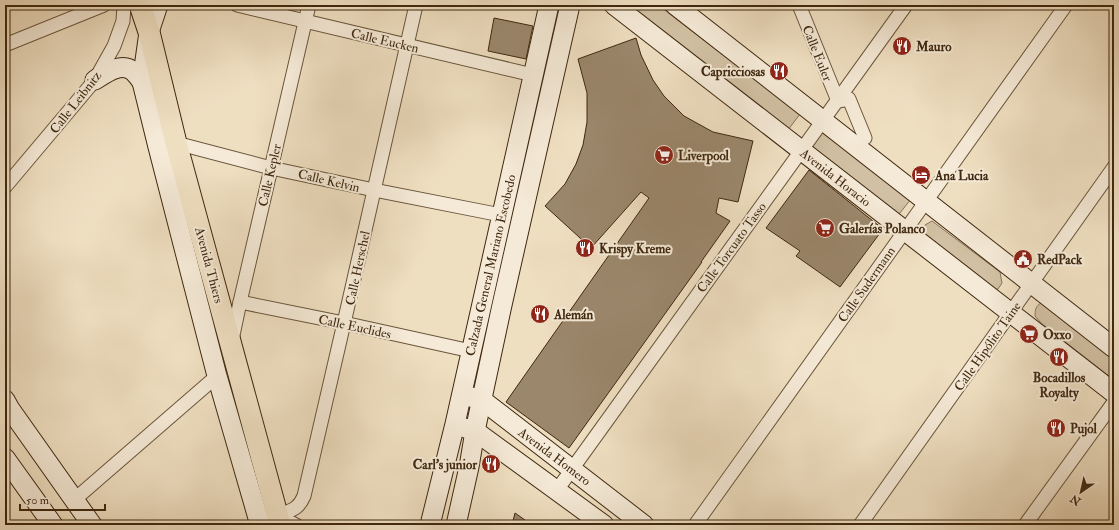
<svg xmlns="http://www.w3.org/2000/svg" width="1119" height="530" viewBox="0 0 1119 530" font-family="'IM FELL Double Pica',serif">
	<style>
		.green { fill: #d1c0a3; stroke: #88745a }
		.building { fill: #9b876c; stroke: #3f2810 }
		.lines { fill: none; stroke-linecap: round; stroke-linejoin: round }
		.street-casing { stroke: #6b563c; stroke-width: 15 }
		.secondary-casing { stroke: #3f2810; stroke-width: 21 }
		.primary-casing { stroke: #3f2810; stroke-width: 23 }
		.street { stroke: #f5ead7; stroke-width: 13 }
		.secondary { stroke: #f5ead7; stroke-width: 19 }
		.primary { stroke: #efdfc1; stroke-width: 21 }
		.labels { text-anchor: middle; stroke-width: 4; stroke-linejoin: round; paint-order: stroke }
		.street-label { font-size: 13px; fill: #3f2810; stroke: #f5ead7 }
		.poi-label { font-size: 13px; font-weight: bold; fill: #3f2810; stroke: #f5ead7; text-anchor: start }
	</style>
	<rect width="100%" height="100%" fill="#efdfc1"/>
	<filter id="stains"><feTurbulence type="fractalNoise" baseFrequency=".005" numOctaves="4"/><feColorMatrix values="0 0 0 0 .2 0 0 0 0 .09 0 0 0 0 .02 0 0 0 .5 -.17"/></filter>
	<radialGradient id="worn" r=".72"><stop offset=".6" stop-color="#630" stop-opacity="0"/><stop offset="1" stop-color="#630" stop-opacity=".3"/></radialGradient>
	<g class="green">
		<path d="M624,5H658L800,114L788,130Z"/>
		<path d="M823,131L911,199L896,218L811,149Z"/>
		<path d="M932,221L1000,272L1002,283L998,289L992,290L922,233L925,225Z"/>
		<path d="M1041,303L1114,355V380L1041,323L1035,316C1035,309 1036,306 1041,303Z"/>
	</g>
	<g class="building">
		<path d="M494,18L533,26L526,59L488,51Z"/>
		<path d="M636,38L641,55L653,80L664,96L684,116L713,132L753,141L738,202L719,198L716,213L730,221L701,262H702L569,448L506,402L649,198L641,192L591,248L545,206L565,184L576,164L583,145L587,122V93L578,59Z"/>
		<path d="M809,170L883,229L840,287L796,256L800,251L766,228Z"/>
		<path d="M515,513L532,525H512Z"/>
	</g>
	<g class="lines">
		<g class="street-casing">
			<g id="street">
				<path d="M237,5L533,75"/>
				<path d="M799,5L838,101L849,99L865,138"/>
				<path d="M5,45L104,5"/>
				<path d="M171,144L176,143L271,168L374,190L501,215"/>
				<path d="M5,187L95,80L114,46L123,21L124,5"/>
				<path d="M240,302L344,323L471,351"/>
				<path d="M232,340L240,302L309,5"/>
				<path d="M557,490L906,5"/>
				<path d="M74,500L217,376"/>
				<path d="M278,516C291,510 298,510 304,496L344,323L416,5"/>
				<path d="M278,516L296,525"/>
				<path d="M695,525L1066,5"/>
				<path d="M860,525L1114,167"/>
				<path d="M1025,525L1114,402"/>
			</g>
		</g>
		<g class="secondary-casing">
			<g id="secondary">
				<path d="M158,5L149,32L142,82L158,147L217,376L260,525"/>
				<path d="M614,5L1114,393"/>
				<path d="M675,5L1114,348"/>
				<path d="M95,80C106,73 122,61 134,72C137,75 140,79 142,82"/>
				<path d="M471,397L482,400L644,525"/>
				<path d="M5,400L10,409L92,525"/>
				<path d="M465,428L475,431L604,525"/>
				<path d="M5,458L53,525"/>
				<path d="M430,525L455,424L549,5"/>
				<path d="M456,525L469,467L475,431L502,305L570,5"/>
			</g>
		</g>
		<g class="primary-casing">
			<path id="primary" d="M140,5L149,32L176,143L280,525"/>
		</g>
		<use href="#street" class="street"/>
		<use href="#secondary" class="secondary"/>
		<use href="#primary" class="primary"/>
	</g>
	<defs>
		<g id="restaurant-disc" transform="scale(1)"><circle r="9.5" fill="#8f2418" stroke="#f5ead7"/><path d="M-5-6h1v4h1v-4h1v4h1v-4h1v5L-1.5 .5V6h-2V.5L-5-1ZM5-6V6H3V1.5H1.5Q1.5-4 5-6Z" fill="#fff"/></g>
		<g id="supermarket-disc" transform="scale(1)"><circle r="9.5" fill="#8f2418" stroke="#f5ead7"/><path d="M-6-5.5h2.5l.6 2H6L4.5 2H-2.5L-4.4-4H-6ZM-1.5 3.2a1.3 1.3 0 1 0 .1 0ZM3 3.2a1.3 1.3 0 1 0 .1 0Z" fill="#fff"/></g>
		<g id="hotel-disc" transform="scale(1)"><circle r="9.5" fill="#8f2418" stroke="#f5ead7"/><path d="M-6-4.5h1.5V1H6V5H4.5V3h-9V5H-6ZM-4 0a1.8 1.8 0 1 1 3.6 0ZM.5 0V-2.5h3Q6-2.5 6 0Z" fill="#fff"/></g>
		<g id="civic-disc" transform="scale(1)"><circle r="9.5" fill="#8f2418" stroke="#f5ead7"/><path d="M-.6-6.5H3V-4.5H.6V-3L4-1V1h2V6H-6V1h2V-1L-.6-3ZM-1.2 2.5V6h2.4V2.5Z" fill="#fff"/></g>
	</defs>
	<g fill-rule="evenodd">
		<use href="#restaurant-disc" x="902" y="46"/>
		<use href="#restaurant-disc" x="779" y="71"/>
		<use href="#supermarket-disc" x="664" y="155"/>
		<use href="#hotel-disc" x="921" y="175"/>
		<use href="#supermarket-disc" x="825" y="228"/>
		<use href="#restaurant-disc" x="585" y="248"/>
		<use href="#civic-disc" x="1023" y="259"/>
		<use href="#restaurant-disc" x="540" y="314"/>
		<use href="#supermarket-disc" x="1029" y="334"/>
		<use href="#restaurant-disc" x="1059" y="357"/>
		<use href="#restaurant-disc" x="1056" y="428"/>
		<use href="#restaurant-disc" x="491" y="464"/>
	</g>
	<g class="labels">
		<g class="street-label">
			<text transform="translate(385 40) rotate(13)" y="5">Calle Eucken</text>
			<text transform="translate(818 53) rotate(68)" y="5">Calle Euler</text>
			<text transform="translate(75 102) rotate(-52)" y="5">Calle Leibnitz</text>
			<text transform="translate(269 175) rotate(-77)" y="5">Calle Kepler</text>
			<text transform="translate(836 177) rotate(38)" y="5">Avenida Horacio</text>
			<text transform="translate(329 180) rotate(13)" y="5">Calle Kelvin</text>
			<text transform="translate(731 247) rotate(-54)" y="5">Calle Torcuato Tasso</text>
			<text transform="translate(210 265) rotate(75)" y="5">Avenida Thiers</text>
			<text transform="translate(490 265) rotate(-77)" y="5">Calzada General Mariano Escobedo</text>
			<text transform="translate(357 268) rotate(-78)" y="5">Calle Herschel</text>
			<text transform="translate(866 284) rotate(-55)" y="5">Calle Sudermann</text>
			<text transform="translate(355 326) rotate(12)" y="5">Calle Euclides</text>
			<text transform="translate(987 346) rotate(-55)" y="5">Calle Hipólito Taine</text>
			<text transform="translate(555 456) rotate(37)" y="5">Avenida Homero</text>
		</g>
		<g class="poi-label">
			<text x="916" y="51">Mauro</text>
			<text x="765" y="76" text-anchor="end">Capricciosas</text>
			<text x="678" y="160">Liverpool</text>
			<text x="935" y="180">Ana Lucia</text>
			<text x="839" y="233">Galerías Polanco</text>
			<text x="599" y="253">Krispy Kreme</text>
			<text x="1037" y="264">RedPack</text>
			<text x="554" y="319">Alemán</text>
			<text x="1043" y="339">Oxxo</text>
			<text x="1059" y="382" text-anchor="middle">Bocadillos<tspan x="1059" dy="15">Royalty</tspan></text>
			<text x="1070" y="433">Pujol</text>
			<text x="477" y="469" text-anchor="end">Carl's junior</text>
		</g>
	</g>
	<rect width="1119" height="530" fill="none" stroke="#efdfc1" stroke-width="20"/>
	<rect x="6" y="6" width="1107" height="518" fill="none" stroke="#3f2810" stroke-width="2"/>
	<rect x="10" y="10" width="1099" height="510" fill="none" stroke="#3f2810"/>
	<g transform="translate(1081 492) rotate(214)" stroke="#f5ead7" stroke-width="3" paint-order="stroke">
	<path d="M0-3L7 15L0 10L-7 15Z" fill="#3f2810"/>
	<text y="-6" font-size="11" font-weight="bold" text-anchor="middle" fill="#3f2810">N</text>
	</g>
	<path d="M20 504v6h85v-6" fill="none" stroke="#3f2810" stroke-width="2"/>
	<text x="26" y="504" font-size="12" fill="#3f2810" stroke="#f5ead7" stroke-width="3" paint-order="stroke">50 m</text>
	<rect width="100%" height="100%" filter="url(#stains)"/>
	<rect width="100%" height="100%" fill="url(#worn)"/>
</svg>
